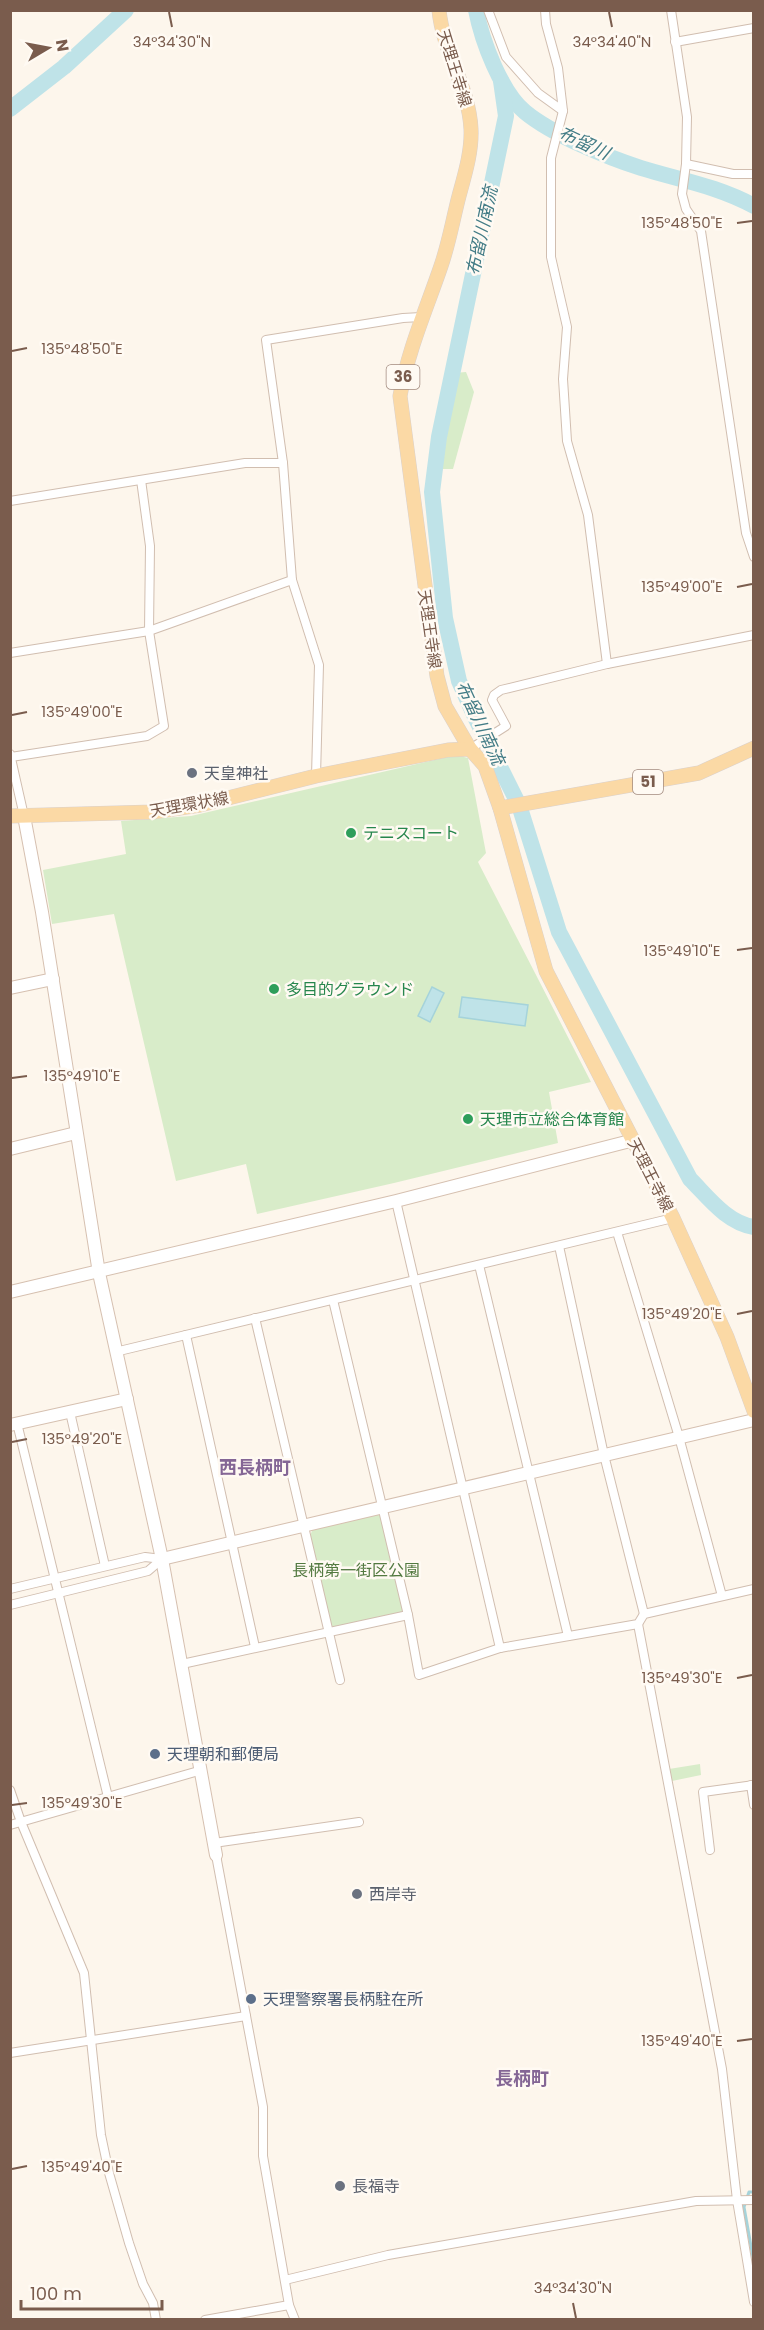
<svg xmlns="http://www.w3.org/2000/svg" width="764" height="2330" viewBox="0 0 764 2330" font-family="Poppins,'Noto Sans JP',sans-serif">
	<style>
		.green { fill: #d8ecc9 }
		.water { fill: #bfe3e8; stroke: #a5d3da; stroke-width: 1.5 }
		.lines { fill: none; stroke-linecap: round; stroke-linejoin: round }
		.stream { stroke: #a5d3da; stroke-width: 3 }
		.river { stroke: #bfe3e8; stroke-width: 16 }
		.street-casing { stroke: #d1beb0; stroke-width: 10 }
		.secondary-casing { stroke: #d6c0b0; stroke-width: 14 }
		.primary-casing { stroke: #dad1cd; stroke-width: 15 }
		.street { stroke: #fff; stroke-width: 8 }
		.secondary { stroke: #fff; stroke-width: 12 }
		.primary { stroke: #fbd9a5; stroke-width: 14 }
		.ticks { fill: none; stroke: #7a5c4d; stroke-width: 2 }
		.worship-dot { fill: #6b7280; stroke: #fffaf3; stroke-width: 2 }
		.leisure-dot { fill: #2e9e5b; stroke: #fffaf3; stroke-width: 2 }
		.service-dot { fill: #5c6f8a; stroke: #fffaf3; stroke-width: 2 }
		.labels { text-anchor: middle; stroke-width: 5; stroke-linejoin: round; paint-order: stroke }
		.shield { fill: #fffaf3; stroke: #a28b7f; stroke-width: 1.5 }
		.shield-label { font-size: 15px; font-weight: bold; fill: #7a5c4d }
		.street-label { font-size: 16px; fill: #7a5c4d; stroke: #fffaf3 }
		.worship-label { font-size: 16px; fill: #5b616d; stroke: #fffaf3; text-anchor: start }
		.leisure-label { font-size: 16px; fill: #27864d; stroke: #fffaf3; text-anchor: start }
		.park-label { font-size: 16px; fill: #537a41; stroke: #fffaf3 }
		.service-label { font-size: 16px; fill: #4e5e75; stroke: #fffaf3; text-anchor: start }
		.water-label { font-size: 18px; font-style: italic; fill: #437c86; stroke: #fffaf3 }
		.neighbourhood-label { font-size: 18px; font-weight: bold; fill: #846695; stroke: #fffaf3 }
		.ticks-label { font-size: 15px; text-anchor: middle; fill: #7a5c4d; stroke: #fffaf3; stroke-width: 5; stroke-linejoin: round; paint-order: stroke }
	</style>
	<rect width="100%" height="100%" fill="#fdf6ec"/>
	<g class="green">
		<path d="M466,372L474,392L453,469H439L446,409L454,373Z"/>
		<path d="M456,755L468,758L486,853L478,862L591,1082L549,1092L558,1143L394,1183L257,1214L246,1164L176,1181L114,914L52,924L43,870L126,854L121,821L191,816Z"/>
		<path d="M383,1511L406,1608L401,1612L337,1627L328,1625L308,1542L313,1528Z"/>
		<path d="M700,1764L701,1775L672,1781L669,1769Z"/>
	</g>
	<g class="water">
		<path d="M432,987L444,993L430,1022L418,1016Z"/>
		<path d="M462,997L528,1005L525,1026L459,1017Z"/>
	</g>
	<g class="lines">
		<path class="stream" d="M754,2192H749L744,2207L754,2263"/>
		<g class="river">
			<path d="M476,10C482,41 501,92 525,112C553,135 607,157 641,168C680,180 717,186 754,206"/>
			<path d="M501,81L506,116L439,437L432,492L445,618L459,681L476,719L519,805L559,932L690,1179C708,1197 727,1223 754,1227"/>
			<path d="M10,109L64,67L126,10"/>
		</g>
		<g class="street-casing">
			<g id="street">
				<path d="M488,10L506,57L538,93L563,111"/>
				<path d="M545,10L546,24L558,68L563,111L551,158V257L567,327L563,379L567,441L588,515L607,664"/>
				<path d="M671,10L687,117L686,164L682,194L686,209L701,231L746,533L754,557"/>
				<path d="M675,42L754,28"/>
				<path d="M686,164L733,174H754"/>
				<path d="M10,501L245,463H283"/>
				<path d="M10,653L149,631L292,580"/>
				<path d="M470,749L506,726L492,700L494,695L501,690L607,664L754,635"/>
				<path d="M10,754L24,816"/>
				<path d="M11,757L147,736L164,726L149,631L150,546L141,480"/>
				<path d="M316,776L319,665L292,580L283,463L266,340L403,318L421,317"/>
				<path d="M396,1201L500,1648"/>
				<path d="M617,1232L679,1437L722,1596"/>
				<path d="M559,1246L604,1455L644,1614"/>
				<path d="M479,1265L568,1636"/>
				<path d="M333,1300L408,1615L419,1675L500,1648L638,1624L644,1614L754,1589"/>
				<path d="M255,1318L340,1680"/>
				<path d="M186,1335L255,1647"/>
				<path d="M115,1352L673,1218"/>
				<path d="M70,1412L105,1566"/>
				<path d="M17,1423L108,1797"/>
				<path d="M10,1589L145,1557L162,1559"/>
				<path d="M10,1605L148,1571L162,1559"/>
				<path d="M638,1624L722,2069L737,2200L754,2302"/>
				<path d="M182,1664L408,1615"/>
				<path d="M751,1785L754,1805"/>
				<path d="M10,1790L21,1822L84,1973L101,2135L109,2173L129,2243L143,2284L153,2303L156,2320"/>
				<path d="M10,1825L202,1770"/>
				<path d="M214,1843L359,1822"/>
				<path d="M710,1850L703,1792L754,1785"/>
				<path d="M216,1855L263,2107V2156L289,2305L295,2320"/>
				<path d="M10,2053L246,2016"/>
				<path d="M285,2280L388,2255L696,2201L754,2200"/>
				<path d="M205,2320L289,2305"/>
			</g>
		</g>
		<g class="secondary-casing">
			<g id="secondary">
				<path d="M24,816L42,912L99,1273L162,1559L216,1855"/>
				<path d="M10,988L53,979"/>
				<path d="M10,1149L76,1133"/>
				<path d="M10,1292L396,1201L634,1140"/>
				<path d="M10,1425L127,1399"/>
				<path d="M162,1559L754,1420"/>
			</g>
		</g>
		<g class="primary-casing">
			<g id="primary">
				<path d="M439,10C443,52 469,87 471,129C472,151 465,174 459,196C453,219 449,243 441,266C426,310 408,350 400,396L437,676L445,706L470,749L485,766L500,808L546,971L673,1218L727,1337L754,1411"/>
				<path d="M500,808L699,773L754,748"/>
				<path d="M10,816L153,812L200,805L316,776L448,750L470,749"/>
			</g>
		</g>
		<use href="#street" class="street"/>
		<use href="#secondary" class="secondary"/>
		<use href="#primary" class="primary"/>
	</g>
	<path class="ticks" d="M169,12L172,27M609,12L612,27M737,223L752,221M12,351L27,348M737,587L752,584M12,715L27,712M737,950L752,948M12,1078L27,1076M737,1314L752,1311M12,1442L27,1439M737,1678L752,1675M12,1805L27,1803M737,2041L752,2039M12,2169L27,2166M573,2303L576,2318"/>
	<g class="worship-dot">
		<circle cx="192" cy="773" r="6"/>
		<circle cx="357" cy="1894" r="6"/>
		<circle cx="340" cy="2186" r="6"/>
	</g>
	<g class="leisure-dot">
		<circle cx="351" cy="833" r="6"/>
		<circle cx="274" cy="989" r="6"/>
		<circle cx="468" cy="1119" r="6"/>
	</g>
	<g class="service-dot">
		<circle cx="155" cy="1754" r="6"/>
		<circle cx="251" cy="1999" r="6"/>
	</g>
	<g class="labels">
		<g class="shield">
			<rect x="386.5" y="365" width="33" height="24" rx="4.5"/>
			<rect x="633" y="770" width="30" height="24" rx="4.5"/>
		</g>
		<g class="shield-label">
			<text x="403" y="382">36</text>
			<text x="648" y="787">51</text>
		</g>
		<g class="street-label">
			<text transform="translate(455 68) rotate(73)" y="6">天理王寺線</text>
			<text transform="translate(430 629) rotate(82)" y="6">天理王寺線</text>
			<text transform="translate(189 804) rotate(-10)" y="6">天理環状線</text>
			<text transform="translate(651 1175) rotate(63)" y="6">天理王寺線</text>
		</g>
		<g class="worship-label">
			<text x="204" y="779">天皇神社</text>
			<text x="369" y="1900">西岸寺</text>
			<text x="352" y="2192">長福寺</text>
		</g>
		<g class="leisure-label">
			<text x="363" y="839">テニスコート</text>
			<text x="286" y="995">多目的グラウンド</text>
			<text x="480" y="1125">天理市立総合体育館</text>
		</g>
		<g class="park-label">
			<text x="356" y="1576">長柄第一街区公園</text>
		</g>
		<g class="service-label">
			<text x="167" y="1760">天理朝和郵便局</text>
			<text x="263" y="2005">天理警察署長柄駐在所</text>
		</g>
		<g class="water-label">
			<text transform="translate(584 143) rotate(25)" y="6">布留川</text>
			<text transform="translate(482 231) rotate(-78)" y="6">布留川南流</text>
			<text transform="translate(480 723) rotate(65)" y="6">布留川南流</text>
		</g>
		<g class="neighbourhood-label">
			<text x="255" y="1474">西長柄町</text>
			<text x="522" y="2085">長柄町</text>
		</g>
	</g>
	<g class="ticks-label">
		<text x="172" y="47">34°34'30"N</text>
		<text x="612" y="47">34°34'40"N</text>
		<text x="682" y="228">135°48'50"E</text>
		<text x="82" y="354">135°48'50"E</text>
		<text x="682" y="592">135°49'00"E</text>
		<text x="82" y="717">135°49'00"E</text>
		<text x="682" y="956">135°49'10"E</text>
		<text x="82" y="1081">135°49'10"E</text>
		<text x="682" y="1319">135°49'20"E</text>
		<text x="82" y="1444">135°49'20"E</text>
		<text x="682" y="1683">135°49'30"E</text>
		<text x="82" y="1808">135°49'30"E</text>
		<text x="682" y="2046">135°49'40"E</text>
		<text x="82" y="2172">135°49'40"E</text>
		<text x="573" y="2293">34°34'30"N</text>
	</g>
	<rect width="764" height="2330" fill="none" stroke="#7a5c4d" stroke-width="24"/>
	<g transform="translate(48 48) rotate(80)" stroke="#fffaf3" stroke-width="4.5" paint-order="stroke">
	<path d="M0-4.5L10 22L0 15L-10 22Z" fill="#7a5c4d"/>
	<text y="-9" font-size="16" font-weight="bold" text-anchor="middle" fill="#7a5c4d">N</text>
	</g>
	<path d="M21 2300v9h141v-9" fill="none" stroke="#7a5c4d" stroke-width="3"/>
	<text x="30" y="2300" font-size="18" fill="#7a5c4d" stroke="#fffaf3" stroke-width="4.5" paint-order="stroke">100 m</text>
</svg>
